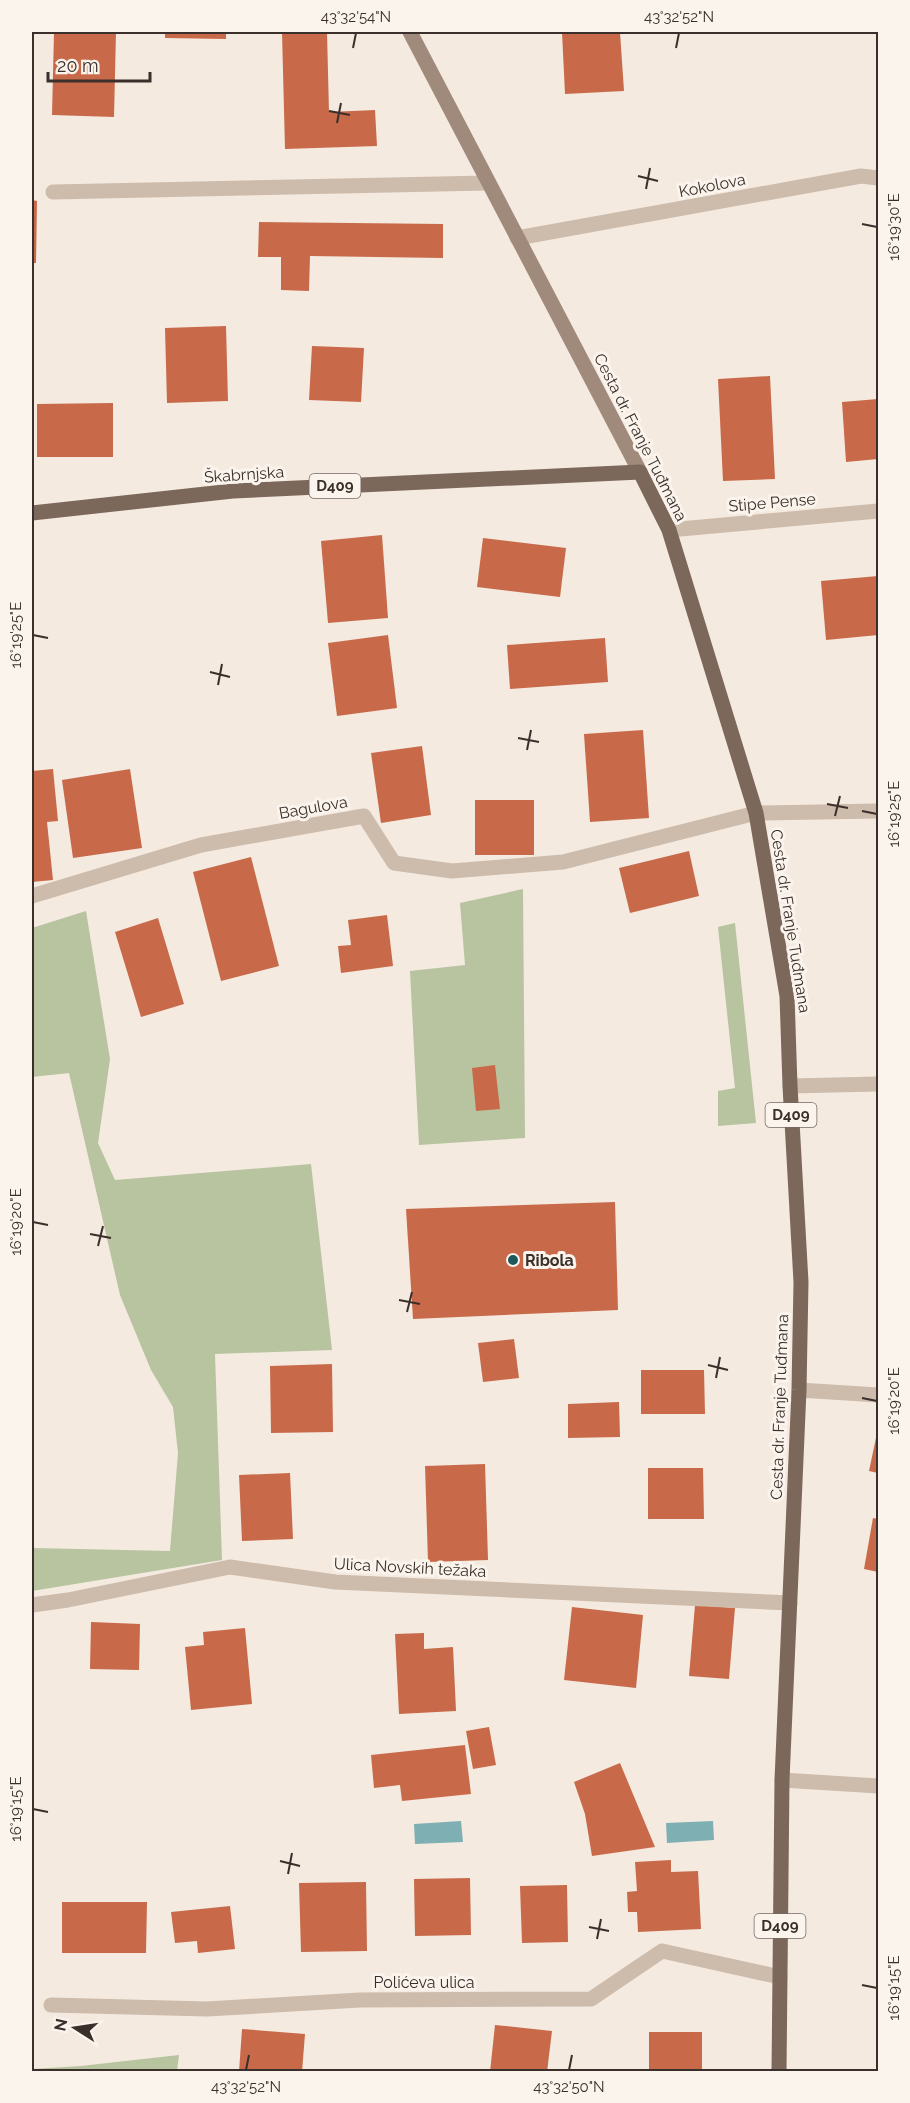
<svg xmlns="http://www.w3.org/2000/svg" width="910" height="2103" viewBox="0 0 910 2103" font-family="Raleway,sans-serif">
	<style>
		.green { fill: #b7c49f }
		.water { fill: #7eafb2 }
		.building { fill: #c86a49 }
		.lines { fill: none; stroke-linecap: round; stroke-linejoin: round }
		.service { stroke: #cdbbab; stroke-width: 15 }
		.minor { stroke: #cdbbab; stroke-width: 15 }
		.secondary { stroke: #a08a7c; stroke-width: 15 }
		.primary { stroke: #7c675b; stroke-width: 15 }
		.ticks { fill: none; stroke: #3a2f2a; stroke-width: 2 }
		.poi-dot { fill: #1e585d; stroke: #fbf4ed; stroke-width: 2 }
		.labels { text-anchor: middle; stroke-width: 6; stroke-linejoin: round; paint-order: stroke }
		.shield { fill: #fbf4ed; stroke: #746a64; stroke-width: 1.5 }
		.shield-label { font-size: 15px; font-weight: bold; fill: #3a2f2a }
		.street-label { font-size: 16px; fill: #3a2f2a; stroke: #fbf4ed }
		.poi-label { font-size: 16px; font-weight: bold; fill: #3a2f2a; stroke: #fbf4ed; text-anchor: start }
		.neatline { fill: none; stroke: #3a2f2a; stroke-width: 2 }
		.ticks-label { font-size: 15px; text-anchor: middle; fill: #3a2f2a }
	</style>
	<rect width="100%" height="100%" fill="#f4eae0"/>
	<g class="green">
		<path d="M523,889L525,1138L419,1145L410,971L465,965L460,903Z"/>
		<path d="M86,911L110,1059L98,1143L115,1180L311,1164L332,1350L215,1354L222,1560L32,1591V1548L170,1551L178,1453L173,1407L151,1370L120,1295L69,1073L32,1077V928Z"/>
		<path d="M735,923L756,1123L718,1126V1091L735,1088L718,927Z"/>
		<path d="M179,2055L177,2071H32V2069L81,2066Z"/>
	</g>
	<g class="water">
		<path d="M461,1821L463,1842L415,1844L414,1824Z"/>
		<path d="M713,1821L714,1840L667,1843L666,1823Z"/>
	</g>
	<g class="building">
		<path d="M54,32H116L114,117L52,115Z"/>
		<path d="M165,32H226V39L165,38Z"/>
		<path d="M282,32H327L329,112L375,110L377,146L285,149Z"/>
		<path d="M562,32H620L624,91L565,94Z"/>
		<path d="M32,200L37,201L36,263H32Z"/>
		<path d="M259,222L443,224V258L310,256L309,291L281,290V257H258Z"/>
		<path d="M226,326L228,401L167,403L165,328Z"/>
		<path d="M312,346L364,348L361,402L309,400Z"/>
		<path d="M770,376L775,479L723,481L718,379Z"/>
		<path d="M878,399V459L846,462L842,402Z"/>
		<path d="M113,403V457H37V404Z"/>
		<path d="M382,535L388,618L328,623L321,541Z"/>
		<path d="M483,538L566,548L560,597L477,587Z"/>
		<path d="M878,576V635L826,640L821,581Z"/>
		<path d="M388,635L397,708L337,716L328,643Z"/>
		<path d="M605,638L608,682L510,689L507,645Z"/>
		<path d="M643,730L649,818L590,822L584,734Z"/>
		<path d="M422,746L431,815L381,823L371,753Z"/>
		<path d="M53,769L58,821L47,822L53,880L32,882V771Z"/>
		<path d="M130,769L142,848L73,858L62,780Z"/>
		<rect x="475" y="800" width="59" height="55"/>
		<path d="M689,851L699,896L630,913L619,868Z"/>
		<path d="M251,857L279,966L221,981L193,872Z"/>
		<path d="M387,915L393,966L341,973L338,946L351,945L348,920Z"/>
		<path d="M158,918L184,1004L141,1017L115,932Z"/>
		<path d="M495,1065L500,1109L476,1111L472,1068Z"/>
		<path d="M615,1202L618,1310L413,1319L406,1209Z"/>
		<path d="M514,1339L519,1378L483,1382L478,1343Z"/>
		<path d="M332,1364L333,1432L271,1433L270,1366Z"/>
		<path d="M641,1370H704L705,1414H641Z"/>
		<path d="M619,1402L620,1437L568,1438V1404Z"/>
		<path d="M877,1433H878V1473L869,1471Z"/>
		<path d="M485,1464L488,1560L428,1562L425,1466Z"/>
		<path d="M648,1468H703L704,1519H648Z"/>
		<path d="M290,1473L293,1539L242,1541L239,1475Z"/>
		<path d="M873,1518L878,1519V1572L864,1569Z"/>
		<path d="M695,1605L735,1608L729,1679L689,1676Z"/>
		<path d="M572,1607L643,1615L636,1688L564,1680Z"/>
		<path d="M91,1622L140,1624L139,1670L90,1669Z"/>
		<path d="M245,1628L252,1704L191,1710L185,1647L204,1645L203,1632Z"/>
		<path d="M424,1633V1649L453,1647L456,1711L399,1714L395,1634Z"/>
		<path d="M489,1727L496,1765L473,1769L466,1731Z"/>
		<path d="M465,1745L471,1794L402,1801L400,1785L374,1788L371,1755Z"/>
		<path d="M620,1763L655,1847L592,1856L585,1814L574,1782Z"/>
		<path d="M671,1860V1872L698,1871L701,1929L638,1932L637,1912H628L627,1892L637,1891L635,1862Z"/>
		<path d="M470,1878L471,1935L415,1936L414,1879Z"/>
		<path d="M366,1882L367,1951L301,1952L299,1883Z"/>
		<path d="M567,1885L568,1942L522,1943L520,1886Z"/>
		<path d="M62,1902H147L146,1953H62Z"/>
		<path d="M230,1906L235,1949L198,1953L197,1941L175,1943L171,1912Z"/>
		<path d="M495,2025L552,2031L547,2072H490Z"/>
		<path d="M242,2029L305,2034L302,2072H239Z"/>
		<rect x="649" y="2032" width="53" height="40"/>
	</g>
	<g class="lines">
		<g class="service">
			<path d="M53,192L488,183"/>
			<path d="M799,1390L878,1395"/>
			<path d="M32,1605L68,1600L230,1567L335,1582L790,1603"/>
		</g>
		<g class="minor">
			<path d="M517,238L861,176L878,178"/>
			<path d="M669,530L878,511"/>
			<path d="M32,896L201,845L364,816L394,863L452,871L563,862L756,813L878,811"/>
			<path d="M790,1086L878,1084"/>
			<path d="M782,1780L878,1786"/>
			<path d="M51,2005L207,2009L360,2000L591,1999L662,1951L780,1977"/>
		</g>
		<path class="secondary" d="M410,32L640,472"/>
		<path class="primary" d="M32,513L233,491L640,472L669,530L756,813L787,996L790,1086L801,1282L799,1390L782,1780L779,2072"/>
	</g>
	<path class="ticks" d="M353,48L356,33M676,48L679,33M329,111L350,115M337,123L341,103M638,176L658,181M646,189L650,168M862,224L877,227M33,635L48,638M210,672L230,677M218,685L222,664M518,738L539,742M527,750L531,730M827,804L848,808M862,811L877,814M835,816L840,796M33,1222L48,1225M90,1234L111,1238M98,1246L103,1226M399,1300L420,1304M407,1312L412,1292M708,1365L728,1370M716,1378L720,1357M862,1398L877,1401M33,1809L48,1812M280,1861L300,1866M288,1874L292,1853M589,1927L609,1931M597,1939L601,1919M862,1985L877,1988M246,2070L249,2055M569,2070L572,2055"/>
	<circle class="poi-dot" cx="513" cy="1260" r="6"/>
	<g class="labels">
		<g class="shield">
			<rect x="309.5" y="474" width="51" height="24" rx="4.5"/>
			<rect x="765.5" y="1103" width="51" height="24" rx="4.5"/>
			<rect x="754.5" y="1914" width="51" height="24" rx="4.5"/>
		</g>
		<g class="shield-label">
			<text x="335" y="491">D409</text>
			<text x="791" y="1120">D409</text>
			<text x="780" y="1931">D409</text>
		</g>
		<g class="street-label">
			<text transform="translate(712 185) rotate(-11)" y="6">Kokolova</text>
			<text transform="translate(641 437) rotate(63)" y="6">Cesta dr. Franje Tuđmana</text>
			<text transform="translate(244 474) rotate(-4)" y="6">Škabrnjska</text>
			<text transform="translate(772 502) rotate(-5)" y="6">Stipe Pense</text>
			<text transform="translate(313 807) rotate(-10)" y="6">Bagulova</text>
			<text transform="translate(791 921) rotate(81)" y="6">Cesta dr. Franje Tuđmana</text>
			<text transform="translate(779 1407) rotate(-88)" y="6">Cesta dr. Franje Tuđmana</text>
			<text transform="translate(410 1567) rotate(3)" y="6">Ulica Novskih težaka</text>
			<text x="424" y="1988">Polićeva ulica</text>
		</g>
		<g class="poi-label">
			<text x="525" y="1266">Ribola</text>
		</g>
	</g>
	<rect width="910" height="2103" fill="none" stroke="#fbf4ed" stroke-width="66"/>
	<g transform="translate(75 2028) rotate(282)" stroke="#fbf4ed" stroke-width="4.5" paint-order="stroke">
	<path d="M0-4.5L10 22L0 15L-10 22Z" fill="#3a2f2a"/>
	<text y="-9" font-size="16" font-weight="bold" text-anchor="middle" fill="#3a2f2a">N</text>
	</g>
	<path d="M48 72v9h102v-9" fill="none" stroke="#3a2f2a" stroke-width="3"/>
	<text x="57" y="72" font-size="18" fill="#3a2f2a" stroke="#fbf4ed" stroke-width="4.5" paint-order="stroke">20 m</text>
	<rect x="33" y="33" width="844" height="2037" class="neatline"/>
	<g class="ticks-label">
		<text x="356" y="22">43°32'54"N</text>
		<text x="679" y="22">43°32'52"N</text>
		<text transform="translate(894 227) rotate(-90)" y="5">16°19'30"E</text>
		<text transform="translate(16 635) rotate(-90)" y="5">16°19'25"E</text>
		<text transform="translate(894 814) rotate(-90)" y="5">16°19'25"E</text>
		<text transform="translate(16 1222) rotate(-90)" y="5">16°19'20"E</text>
		<text transform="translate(894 1401) rotate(-90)" y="5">16°19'20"E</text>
		<text transform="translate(16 1809) rotate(-90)" y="5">16°19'15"E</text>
		<text transform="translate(894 1988) rotate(-90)" y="5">16°19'15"E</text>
		<text x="246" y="2092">43°32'52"N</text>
		<text x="569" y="2092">43°32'50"N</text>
	</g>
</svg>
